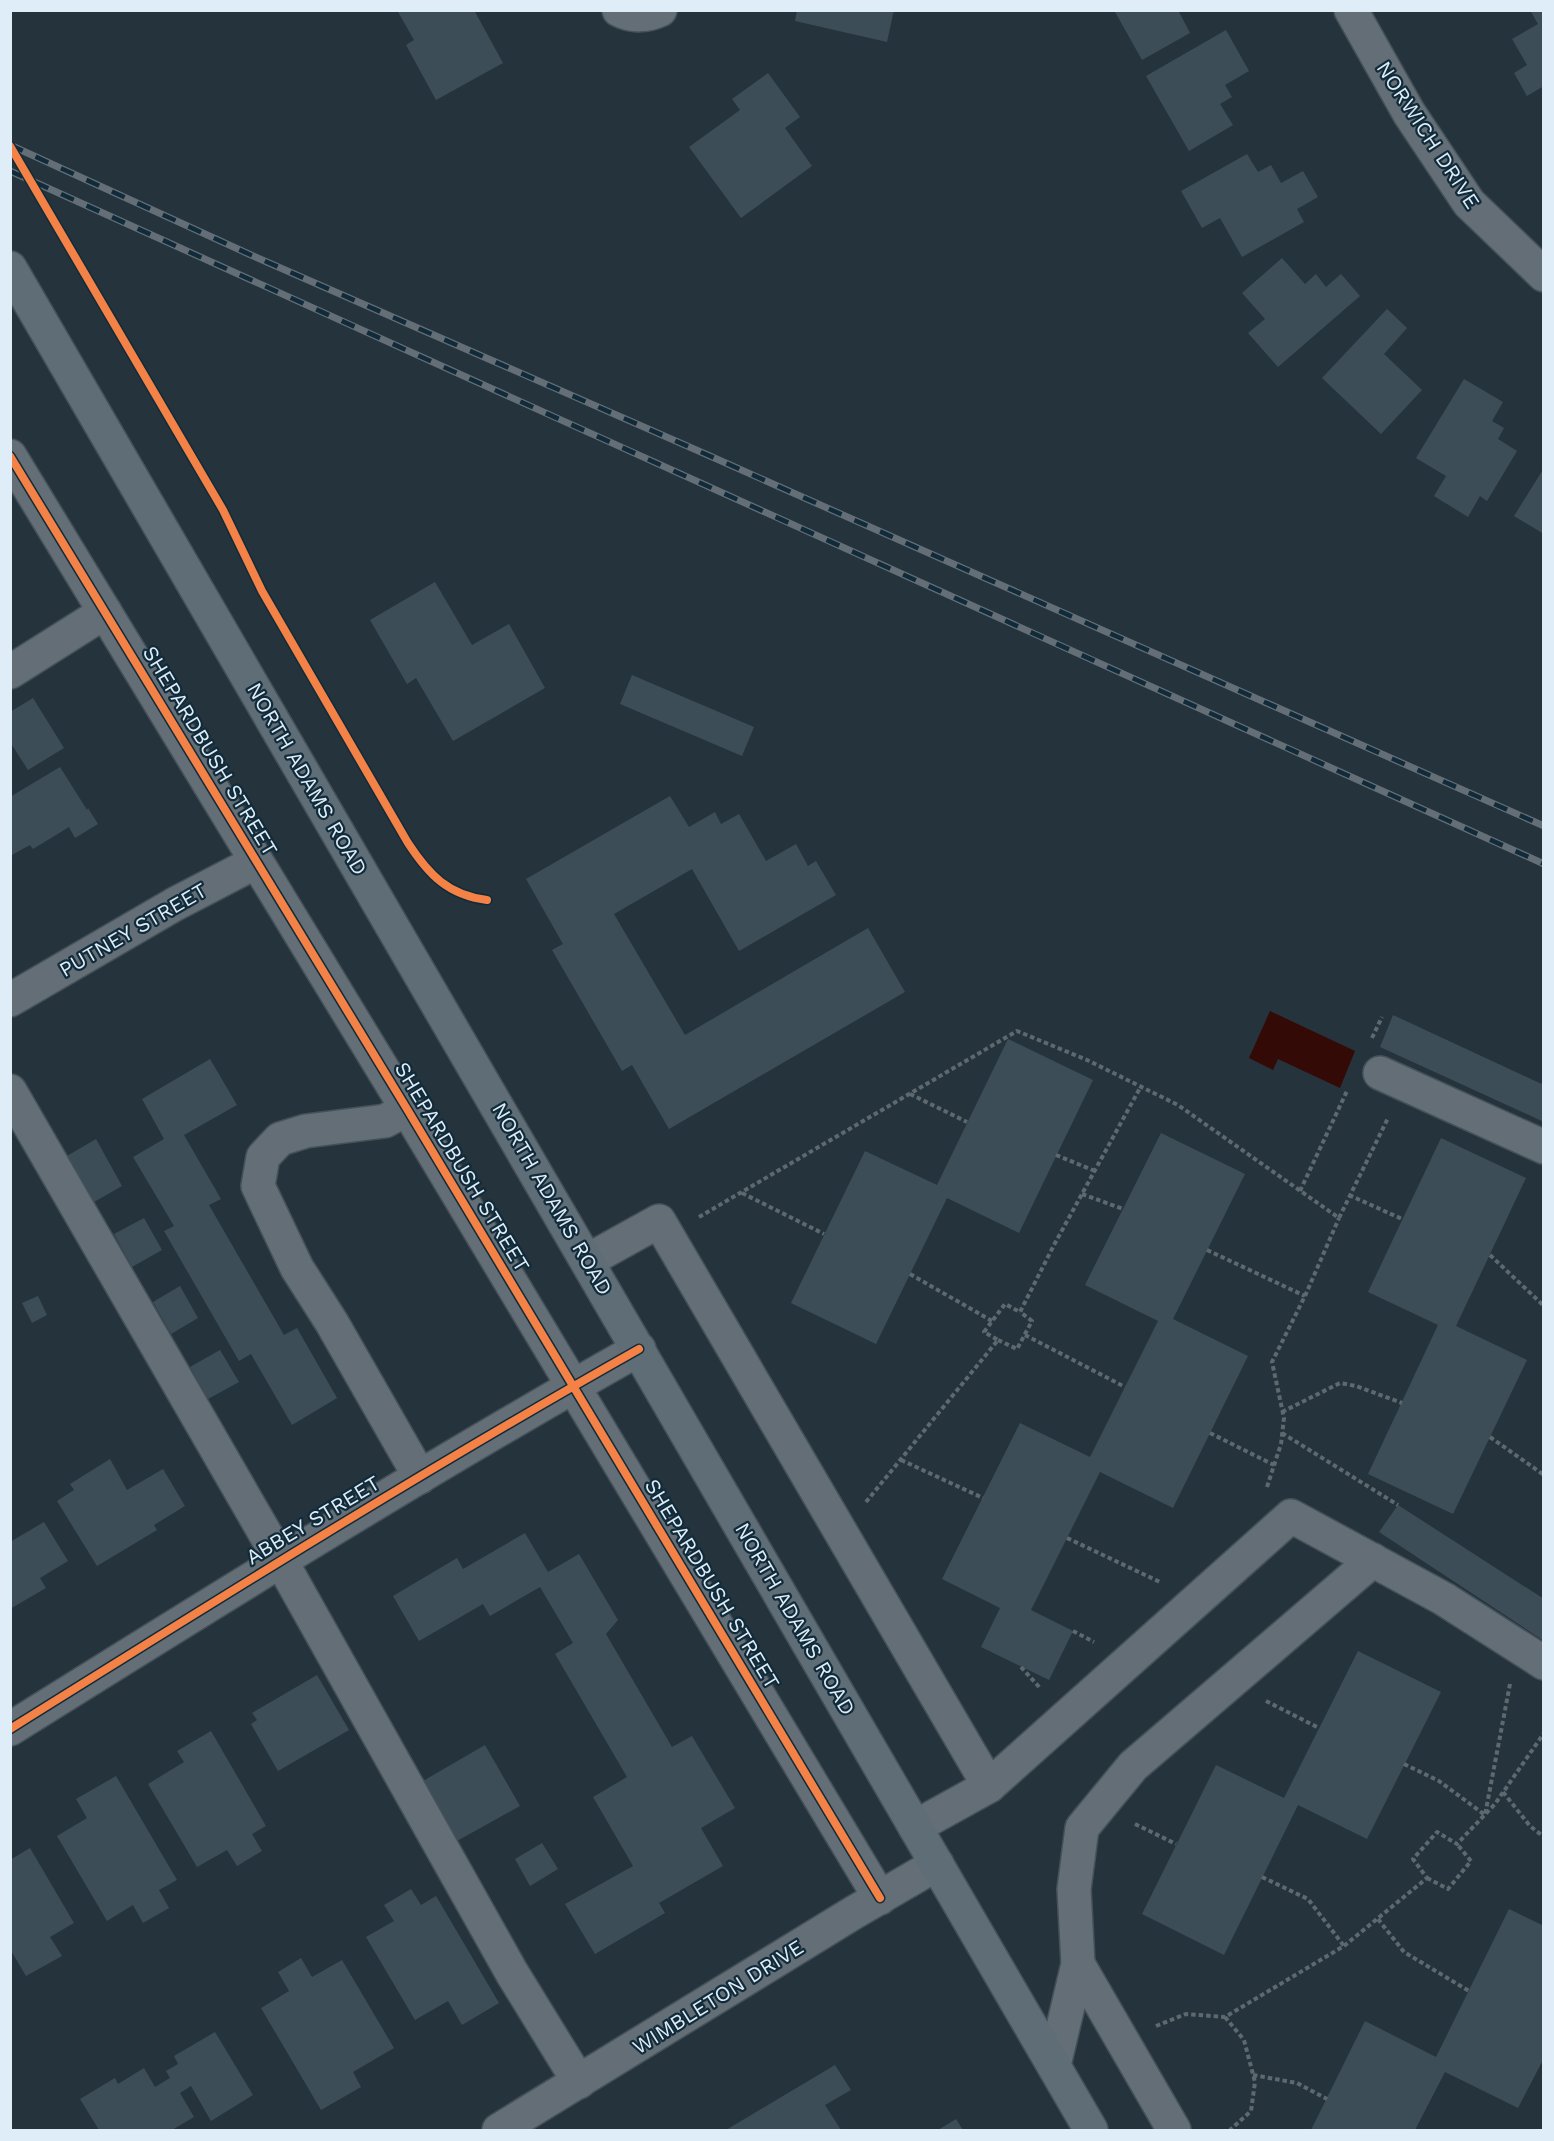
<svg xmlns="http://www.w3.org/2000/svg" width="1554" height="2141" viewBox="0 0 1554 2141" font-family="'Work Sans',sans-serif">
	<style>
		.water { fill: #340a06 }
		.building { fill: #3d4d58 }
		.lines { fill: none; stroke-linecap: round; stroke-linejoin: round }
		.minor-casing { stroke: #445159; stroke-width: 36 }
		.major-casing { stroke: #445159; stroke-width: 36 }
		.path { stroke: #5d686f; stroke-width: 4; stroke-dasharray: 4.5 3; stroke-linecap: butt }
		.minor { stroke: #636e76; stroke-width: 33 }
		.major { stroke: #5f6d77; stroke-width: 33 }
		.rail-casing { stroke: #646e76; stroke-width: 7 }
		.rail { stroke: #112b3a; stroke-width: 4.5; stroke-dasharray: 14; stroke-linecap: butt }
		.cycleway-casing { stroke: #112b3a; stroke-width: 11 }
		.cycleway { stroke: #f48246; stroke-width: 8 }
		.labels { text-anchor: middle; stroke-width: 4.5; stroke-linejoin: round; paint-order: stroke }
		.street-label { font-size: 21px; fill: #deedf8; stroke: #112b3a }
	</style>
	<rect width="100%" height="100%" fill="#25333c"/>
	<path class="water" d="M1270,1011L1355,1051L1340,1088L1278,1059L1273,1070L1249,1058Z"/>
	<g class="building">
		<path d="M397,10H474L503,63L436,100L406,45L414,40Z"/>
		<path d="M797,10H894L887,42L795,21Z"/>
		<path d="M1114,10H1178L1190,33L1142,60Z"/>
		<path d="M1530,10H1544V86L1527,96L1514,73L1527,65L1512,39L1538,24Z"/>
		<path d="M1226,30L1249,71L1225,85L1232,97L1220,104L1233,125L1189,151L1146,76Z"/>
		<path d="M768,73L800,117L785,128L812,166L741,218L689,147L740,110L732,99Z"/>
		<path d="M1247,154L1258,172L1271,165L1281,183L1303,171L1318,197L1297,209L1304,222L1242,257L1220,218L1202,228L1181,191Z"/>
		<path d="M1282,258L1305,284L1316,274L1326,287L1341,274L1360,296L1278,367L1248,333L1265,319L1242,293Z"/>
		<path d="M1387,309L1407,328L1384,354L1422,390L1381,434L1322,378Z"/>
		<path d="M1464,379L1503,402L1492,421L1504,428L1498,439L1517,451L1487,501L1480,496L1468,517L1434,496L1446,476L1416,458Z"/>
		<path d="M1544,468V534L1514,516Z"/>
		<path d="M435,582L472,645L509,624L545,688L453,741L416,678L407,684L370,620Z"/>
		<path d="M632,675L754,727L742,756L620,704Z"/>
		<path d="M33,698L64,748L28,770L10,742V712Z"/>
		<path d="M60,767L87,810L88,808L98,824L75,838L69,827L33,849L30,845L10,856V797Z"/>
		<path d="M670,796L689,827L715,812L721,824L739,814L766,861L796,844L808,866L816,861L836,895L739,951L692,869L614,914L685,1035L868,928L905,992L669,1129L632,1065L622,1071L552,950L563,944L526,879Z"/>
		<path d="M1393,1015L1544,1085V1122L1380,1047Z"/>
		<path d="M1008,1039L1093,1080L1019,1233L947,1198L876,1344L791,1303L865,1151L937,1185Z"/>
		<path d="M210,1059L237,1105L184,1135L221,1199L209,1205L284,1335L297,1328L337,1398L292,1425L251,1354L239,1361L164,1231L174,1226L133,1157L164,1139L142,1099Z"/>
		<path d="M1161,1133L1245,1174L1173,1319L1248,1356L1173,1508L1100,1472L1031,1610L1073,1631L1049,1680L981,1647L1000,1608L942,1579L1020,1423L1090,1457L1158,1321L1085,1285Z"/>
		<path d="M1441,1138L1526,1178L1456,1326L1527,1360L1453,1514L1368,1474L1438,1325L1368,1292Z"/>
		<path d="M96,1139L122,1186L94,1202L67,1156Z"/>
		<path d="M144,1218L162,1250L132,1267L114,1234Z"/>
		<path d="M180,1286L198,1318L171,1334L153,1302Z"/>
		<path d="M38,1296L47,1315L32,1323L22,1303Z"/>
		<path d="M220,1350L239,1382L208,1399L190,1367Z"/>
		<path d="M110,1459L127,1490L163,1469L185,1506L154,1525L157,1530L97,1566L57,1501L74,1490L70,1484Z"/>
		<path d="M1398,1505L1544,1599V1641L1379,1532Z"/>
		<path d="M44,1522L68,1561L40,1578L46,1588L10,1609V1542Z"/>
		<path d="M525,1533L548,1572L579,1554L618,1620L606,1634L672,1747L692,1736L735,1808L701,1828L723,1866L659,1903L665,1913L595,1954L565,1904L633,1866L593,1797L627,1777L555,1654L573,1643L540,1587L490,1616L483,1604L419,1641L393,1596L457,1558L463,1569Z"/>
		<path d="M1358,1651L1441,1692L1367,1839L1298,1805L1224,1955L1142,1914L1216,1765L1284,1798Z"/>
		<path d="M317,1675L349,1730L278,1771L251,1724L257,1720L252,1713Z"/>
		<path d="M211,1731L266,1826L252,1834L262,1851L237,1866L227,1850L197,1867L148,1784L184,1762L177,1751Z"/>
		<path d="M485,1745L520,1806L457,1841L423,1781Z"/>
		<path d="M116,1776L177,1880L159,1890L169,1908L143,1923L133,1905L107,1921L57,1836L87,1818L76,1799Z"/>
		<path d="M542,1843L558,1869L530,1886L515,1859Z"/>
		<path d="M30,1848L74,1923L50,1937L62,1956L26,1976L10,1949V1860Z"/>
		<path d="M411,1889L421,1905L436,1896L499,2003L462,2025L448,2001L415,2020L366,1937L394,1921L384,1905Z"/>
		<path d="M1509,1909L1544,1926V2058L1518,2108L1445,2072L1415,2130H1311L1365,2021L1436,2057Z"/>
		<path d="M301,1958L312,1977L342,1960L394,2048L353,2072L361,2087L321,2110L261,2008L289,1991L278,1972Z"/>
		<path d="M215,2032L253,2095L211,2121L191,2086L180,2093L194,2117L172,2130H99L80,2099L115,2078L118,2084L144,2068L155,2087L170,2078L166,2071L178,2064L174,2056Z"/>
		<path d="M835,2065L851,2090L825,2105L841,2130H726Z"/>
		<path d="M956,2119L963,2130H938Z"/>
	</g>
	<g class="lines">
		<g class="minor-casing">
			<g id="minor">
				<path d="M619,10C632,17 647,16 660,10"/>
				<path d="M1351,10L1409,113L1469,203L1544,275"/>
				<path d="M10,456L407,1109L880,1898"/>
				<path d="M10,672L105,612"/>
				<path d="M10,1000L175,904L256,862"/>
				<path d="M1380,1073L1544,1147"/>
				<path d="M10,1091L281,1561L512,1973L579,2082"/>
				<path d="M407,1109L385,1121L306,1131L280,1139L263,1157L258,1186L297,1268L332,1323L420,1477"/>
				<path d="M587,1261L659,1221L989,1786"/>
				<path d="M10,1729C218,1599 426,1469 639,1349"/>
				<path d="M915,1827L989,1786L1291,1516L1444,1599L1544,1663"/>
				<path d="M1078,1964L1174,2130"/>
				<path d="M1054,2065L1078,1964L1074,1889L1082,1828L1133,1766L1373,1560"/>
				<path d="M499,2130L853,1913L937,1864"/>
			</g>
		</g>
		<g class="major-casing">
			<path id="major" d="M10,268L1091,2130"/>
		</g>
		<g class="path">
			<path d="M1372,1038L1382,1017"/>
			<path d="M910,1094L967,1122"/>
			<path d="M1056,1155L1095,1171"/>
			<path d="M1300,1191L1347,1091"/>
			<path d="M742,1193L824,1234"/>
			<path d="M1082,1194L1123,1209"/>
			<path d="M1349,1195L1402,1219"/>
			<path d="M699,1217L1017,1031L1087,1060L1178,1105L1339,1218L1388,1118"/>
			<path d="M1207,1250L1305,1296"/>
			<path d="M1490,1255L1544,1306"/>
			<path d="M910,1274L992,1321"/>
			<path d="M1025,1335L1125,1387"/>
			<path d="M998,1340L1017,1349L1032,1321L1020,1312"/>
			<path d="M1282,1412L1340,1383L1356,1386L1402,1403"/>
			<path d="M1210,1433L1274,1465"/>
			<path d="M1282,1433L1398,1505"/>
			<path d="M1490,1437L1544,1475"/>
			<path d="M901,1460L983,1498"/>
			<path d="M1267,1487L1281,1444L1284,1418L1272,1362L1305,1296L1339,1218"/>
			<path d="M866,1502L998,1340L984,1332L1005,1304L1020,1312L1054,1245L1140,1088"/>
			<path d="M1067,1538L1160,1582"/>
			<path d="M1073,1631L1094,1642"/>
			<path d="M1021,1667L1041,1689"/>
			<path d="M1266,1701L1319,1728"/>
			<path d="M1404,1764L1439,1781L1485,1815L1510,1684"/>
			<path d="M1503,1792L1530,1826L1544,1837"/>
			<path d="M1135,1824L1176,1844"/>
			<path d="M1262,1877L1308,1899L1344,1946"/>
			<path d="M1427,1878L1448,1889L1471,1861L1457,1844"/>
			<path d="M1378,1919L1404,1952L1469,1991"/>
			<path d="M1225,2017L1244,2040L1255,2082L1251,2111L1230,2130"/>
			<path d="M1156,2026L1186,2014L1225,2017L1344,1946L1427,1878L1413,1859L1437,1832L1457,1844L1495,1804L1544,1733"/>
			<path d="M1253,2075L1297,2083L1327,2099"/>
		</g>
		<use href="#minor" class="minor"/>
		<use href="#major" class="major"/>
		<g class="rail-casing">
			<g id="rail">
				<path d="M10,145L251,255L710,456L1544,826"/>
				<path d="M10,171L1544,864"/>
			</g>
		</g>
		<use href="#rail" class="rail"/>
		<g class="cycleway-casing">
			<g id="cycleway">
				<path d="M10,146L223,510L262,591L408,843C429,875 448,895 487,900"/>
				<path d="M10,456L407,1109L880,1898"/>
				<path d="M10,1729C218,1599 426,1469 639,1349"/>
			</g>
		</g>
		<use href="#cycleway" class="cycleway"/>
	</g>
	<g class="labels">
		<g class="street-label">
			<text transform="translate(1428 135) rotate(57)" y="7">NORWICH DRIVE</text>
			<text transform="translate(210 751) rotate(59)" y="7">SHEPARDBUSH STREET</text>
			<text transform="translate(307 779) rotate(60)" y="7">NORTH ADAMS ROAD</text>
			<text transform="translate(133 930) rotate(-30)" y="7">PUTNEY STREET</text>
			<text transform="translate(462 1167) rotate(59)" y="7">SHEPARDBUSH STREET</text>
			<text transform="translate(552 1199) rotate(60)" y="7">NORTH ADAMS ROAD</text>
			<text transform="translate(313 1520) rotate(-31)" y="7">ABBEY STREET</text>
			<text transform="translate(712 1584) rotate(59)" y="7">SHEPARDBUSH STREET</text>
			<text transform="translate(795 1619) rotate(60)" y="7">NORTH ADAMS ROAD</text>
			<text transform="translate(718 1997) rotate(-32)" y="7">WIMBLETON DRIVE</text>
		</g>
	</g>
	<rect width="1554" height="2141" fill="none" stroke="#deedf8" stroke-width="24"/>
</svg>
